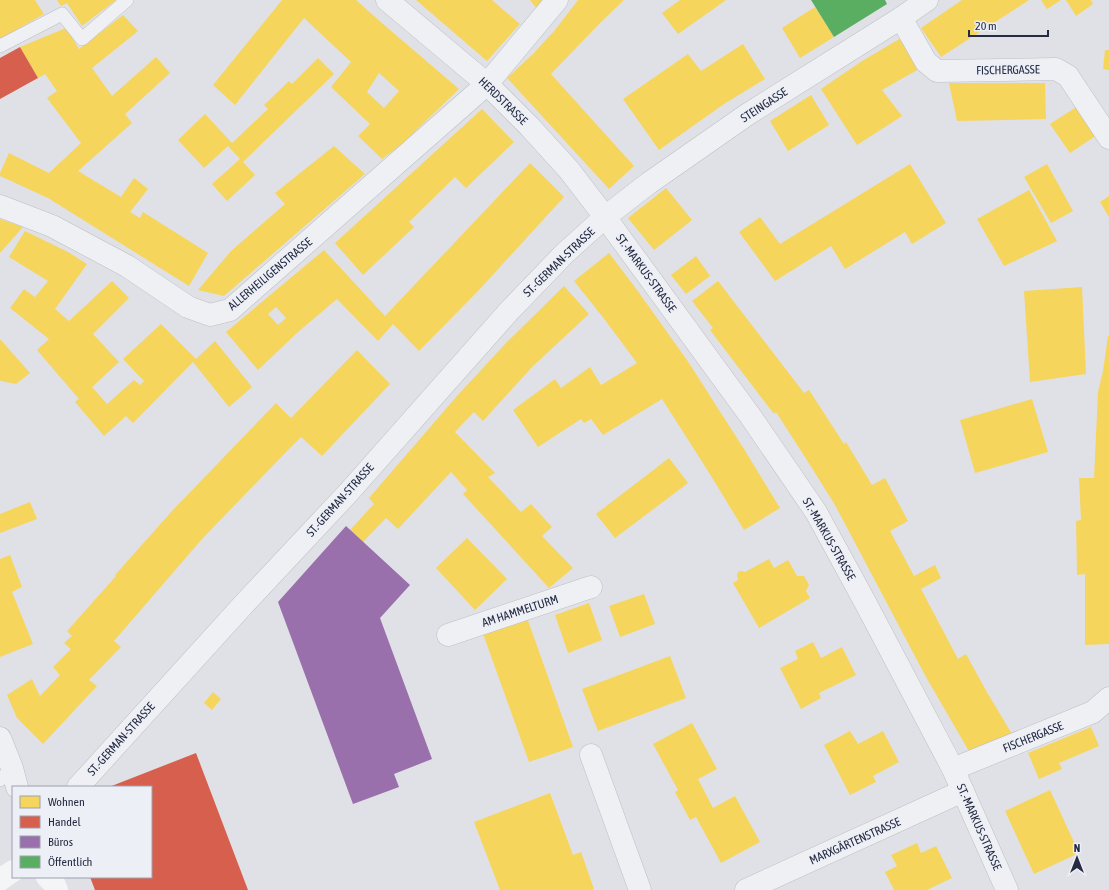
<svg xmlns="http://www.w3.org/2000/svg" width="1109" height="890" viewBox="0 0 1109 890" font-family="'Asap Condensed',sans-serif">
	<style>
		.homes { fill: #f6d55c; fill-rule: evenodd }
		.shops { fill: #d6604d }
		.offices { fill: #9970ab }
		.public { fill: #5aae61 }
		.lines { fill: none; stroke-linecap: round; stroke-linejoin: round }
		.lane-casing { stroke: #bdbec4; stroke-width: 14 }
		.street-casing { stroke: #bdbec4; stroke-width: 23 }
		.lane { stroke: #eff0f3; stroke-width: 13 }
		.street { stroke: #eff0f3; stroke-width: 22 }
		.secondary { stroke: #f4f5f6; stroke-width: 22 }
		.labels { text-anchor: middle; stroke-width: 4; stroke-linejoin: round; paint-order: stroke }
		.street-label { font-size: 12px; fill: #252b41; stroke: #edeff6 }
	</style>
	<rect width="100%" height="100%" fill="#e0e1e6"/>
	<g class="homes">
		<path d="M0,0H35L44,14L0,39Z"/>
		<path d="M57,0H116L82,26L67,3L61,6Z"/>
		<path d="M282,0H356L383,24L459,89L402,144L382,159L358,136L370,124L331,87L351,62L304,18L235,105L213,85ZM379,73L399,91L384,108L367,92Z"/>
		<path d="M416,0H492L520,24L487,61Z"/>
		<path d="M530,0H544L537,9Z"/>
		<path d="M578,0H624L602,21L551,74L634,166L609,189L507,78L533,54L555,30Z"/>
		<path d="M680,0H726L678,34L662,13Z"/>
		<path d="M962,0H1029L941,57L921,28Z"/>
		<path d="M1041,0H1061L1047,9Z"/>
		<path d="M1066,0H1091L1093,4L1076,16Z"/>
		<path d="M815,7L834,37L800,58L782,28Z"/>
		<path d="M123,15L138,31L92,68L112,96L156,57L170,73L125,114L132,123L78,171L121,197L134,178L148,189L130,212L140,218L143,212L208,253L189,286L48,198L0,176V173L9,153L49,173L81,143L47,98L57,91L45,74L38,78L20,47L66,28L79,49Z"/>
		<path d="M901,38L919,69L882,90L902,116L857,145L821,89L862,61Z"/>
		<path d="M743,44L765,79L724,104L659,150L623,99L688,54L701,71Z"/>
		<path d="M1105,50H1109V70L1103,69Z"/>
		<path d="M318,58L334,74L243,162L255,175L227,201L212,184L240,159L228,146L204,168L178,140L205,114L232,143L268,109L264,105L289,81L292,84Z"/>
		<path d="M949,83H1045L1046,119L957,121Z"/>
		<path d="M811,95L829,125L788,151L770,121Z"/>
		<path d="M1078,106L1097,135L1070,153L1050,124Z"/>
		<path d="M482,109L514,142L466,188L455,177L409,222L414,227L363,275L335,243Z"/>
		<path d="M334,146L365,174L224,296L198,290L231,251L285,204L275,193Z"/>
		<path d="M530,163L564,197L479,290L419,351L393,324L378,341L337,299L298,332L258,370L226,332L324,250L385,316ZM276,307L286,318L278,325L268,314Z"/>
		<path d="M910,164L946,223L912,244L905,232L845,269L831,246L775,281L739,232L760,217L780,244Z"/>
		<path d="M1047,164L1073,211L1051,223L1024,177Z"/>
		<path d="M666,188L692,220L654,250L628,218Z"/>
		<path d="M1029,190L1057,241L1004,266L977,219Z"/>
		<path d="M1109,196V217L1100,202Z"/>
		<path d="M0,219L23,227L0,253Z"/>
		<path d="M25,231L68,252L87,264L55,309L69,321L112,281L129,298L93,334L119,362L92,387L107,404L134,380L140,385L144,381L123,359L161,324L196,359L215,341L252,387L229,407L193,362L133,423L126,416L104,436L75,402L79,399L37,350L49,339L10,308L24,289L35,297L48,281L9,257Z"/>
		<path d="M609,253L637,290L687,360L744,449L780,508L744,530L708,471L662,399L603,435L591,419L584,423L581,419L538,447L513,410L555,379L561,388L590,367L601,385L637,363L602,316L574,281Z"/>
		<path d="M696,256L710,276L686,294L671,275Z"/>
		<path d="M718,281L804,393L809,390L844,444L846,442L872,485L885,478L908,521L890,531L914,576L935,565L941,578L921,589L958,659L966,654L988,694L1012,734L970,753L926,677L835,505L810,465L776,412L774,414L710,330L713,328L692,301Z"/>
		<path d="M564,286L589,314L532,367L483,421L474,412L455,432L495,473L488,477L521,512L531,504L552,527L542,536L573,568L549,588L463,494L467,490L451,472L398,529L386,518L363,542L350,530L374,504L369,498L457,396L506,343Z"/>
		<path d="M1082,287L1086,374L1030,382L1024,291Z"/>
		<path d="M1108,336H1109V644L1085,645V574L1077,575L1076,521L1081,520L1079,478H1094L1098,392L1103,371Z"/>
		<path d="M0,339L30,373L16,384L1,381L0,380Z"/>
		<path d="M357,350L390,384L322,456L301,437L286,452L202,539L114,641L121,647L89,680L97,686L43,744L17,718L7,695L32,679L40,696L60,675L53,667L71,649L64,643L72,636L67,631L116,576L115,575L172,511L276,403L291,418Z"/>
		<path d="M1032,399L1048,452L975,473L960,420Z"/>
		<path d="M669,458L688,483L615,538L596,514Z"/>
		<path d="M30,502L37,519L0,533V514Z"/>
		<path d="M467,538L507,579L475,610L436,568Z"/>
		<path d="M10,555L22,587L12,592L33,644L0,657V559Z"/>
		<path d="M769,559L774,568L788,560L797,576H804L809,585L806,591L810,598L759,628L733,583L738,580L737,575L738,572L741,571L745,572Z"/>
		<path d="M644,594L655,624L620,637L609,606Z"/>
		<path d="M589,603L602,640L568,653L555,615Z"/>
		<path d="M526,615L573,747L529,762L482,631Z"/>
		<path d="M813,642L821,658L842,647L856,675L819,693L821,698L801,709L780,668L798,659L795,651Z"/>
		<path d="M670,656L686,698L598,731L582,689Z"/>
		<path d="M213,692L221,699L212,710L204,703Z"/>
		<path d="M692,723L717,769L698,779L713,808L735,796L760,842L721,863L696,817L690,820L675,792L678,790L653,744Z"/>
		<path d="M1091,727L1099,746L1059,763L1062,769L1039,779L1028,753Z"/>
		<path d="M850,731L858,744L883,731L899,762L873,776L876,782L850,795L824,745Z"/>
		<path d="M1050,790L1079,853L1034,874L1005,811Z"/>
		<path d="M550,793L573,855L581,852L594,889L591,890H500L474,822Z"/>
		<path d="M917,843L921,853L936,846L952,878L927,890H894L885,872L897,866L891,855Z"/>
	</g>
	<g class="shops">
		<path d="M20,47L38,78L0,99V58Z"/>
		<path d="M196,753L248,890H95L90,877H151V787H109Z"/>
	</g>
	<path class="offices" d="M346,526L410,585L380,618L432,759L394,774L399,787L353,804L278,602Z"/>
	<path class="public" d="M811,0H885L887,4L834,37Z"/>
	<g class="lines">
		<g class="lane-casing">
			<g id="lane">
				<path d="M0,46L62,14L82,39L127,0"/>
				<path d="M0,780L12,768"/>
			</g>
		</g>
		<g class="street-casing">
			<g id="street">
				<path d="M387,0L487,84L529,126L569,170L605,217L751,417L816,512L865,602L953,769L1007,890"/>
				<path d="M901,18L926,62L937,71L1056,69L1068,76L1109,138"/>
				<path d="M0,206L52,226L127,266L188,307L210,315L230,310L487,84L557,0"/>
				<path d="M448,635L591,587"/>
				<path d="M0,738L12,768L17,787"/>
				<path d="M591,755L640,890"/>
				<path d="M953,769L1093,712L1109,698"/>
				<path d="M78,787L244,604L348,493L510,310L564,254L605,217L649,183L748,114L901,18L927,0"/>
				<path d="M746,890L963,791"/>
			</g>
		</g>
		<use href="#lane" class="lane"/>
		<use href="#street" class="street"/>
		<g class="secondary">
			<path d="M47,877L55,885L57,890"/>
			<path d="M0,880L13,871"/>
		</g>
	</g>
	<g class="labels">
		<g class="street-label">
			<text transform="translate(1008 70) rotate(-1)" y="4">FISCHERGASSE</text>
			<text transform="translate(503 101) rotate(44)" y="4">HERDSTRASSE</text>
			<text transform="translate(764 105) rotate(-33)" y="4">STEINGASSE</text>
			<text transform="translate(559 262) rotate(-44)" y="4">ST.-GERMAN-STRASSE</text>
			<text transform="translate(646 273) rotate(54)" y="4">ST.-MARKUS-STRASSE</text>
			<text transform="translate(270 274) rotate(-40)" y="4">ALLERHEILIGENSTRASSE</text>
			<text transform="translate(340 500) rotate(-48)" y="4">ST.-GERMAN-STRASSE</text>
			<text transform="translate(829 539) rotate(60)" y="4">ST.-MARKUS-STRASSE</text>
			<text transform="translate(520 611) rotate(-18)" y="4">AM HAMMELTURM</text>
			<text transform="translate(1033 737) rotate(-22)" y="4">FISCHERGASSE</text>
			<text transform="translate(121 739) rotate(-48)" y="4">ST.-GERMAN-STRASSE</text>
			<text transform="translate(979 827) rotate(66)" y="4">ST.-MARKUS-STRASSE</text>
			<text transform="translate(855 841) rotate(-24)" y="4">MARXGÄRTENSTRASSE</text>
		</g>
	</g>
	<rect x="12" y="786" width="140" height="92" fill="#edeff6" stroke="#9da1ae"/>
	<rect x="20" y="796" width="20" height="12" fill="#f6d55c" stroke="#9da1ae"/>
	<text x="48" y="806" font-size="12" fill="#252b41">Wohnen</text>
	<rect x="20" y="816" width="20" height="12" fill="#d6604d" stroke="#9da1ae"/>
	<text x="48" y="826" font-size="12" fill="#252b41">Handel</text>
	<rect x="20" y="836" width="20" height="12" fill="#9970ab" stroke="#9da1ae"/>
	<text x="48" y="846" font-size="12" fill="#252b41">Büros</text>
	<rect x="20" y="856" width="20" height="12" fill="#5aae61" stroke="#9da1ae"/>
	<text x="48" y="866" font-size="12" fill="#252b41">Öffentlich</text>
	<g transform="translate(1077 858)" stroke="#edeff6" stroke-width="3" paint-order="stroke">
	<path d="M0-3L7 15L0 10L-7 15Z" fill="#252b41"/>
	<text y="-6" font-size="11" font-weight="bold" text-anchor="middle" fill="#252b41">N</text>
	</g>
	<path d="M969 30v6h79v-6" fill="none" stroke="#252b41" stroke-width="2"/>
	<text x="975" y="30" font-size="12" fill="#252b41" stroke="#edeff6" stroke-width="3" paint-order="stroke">20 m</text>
</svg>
